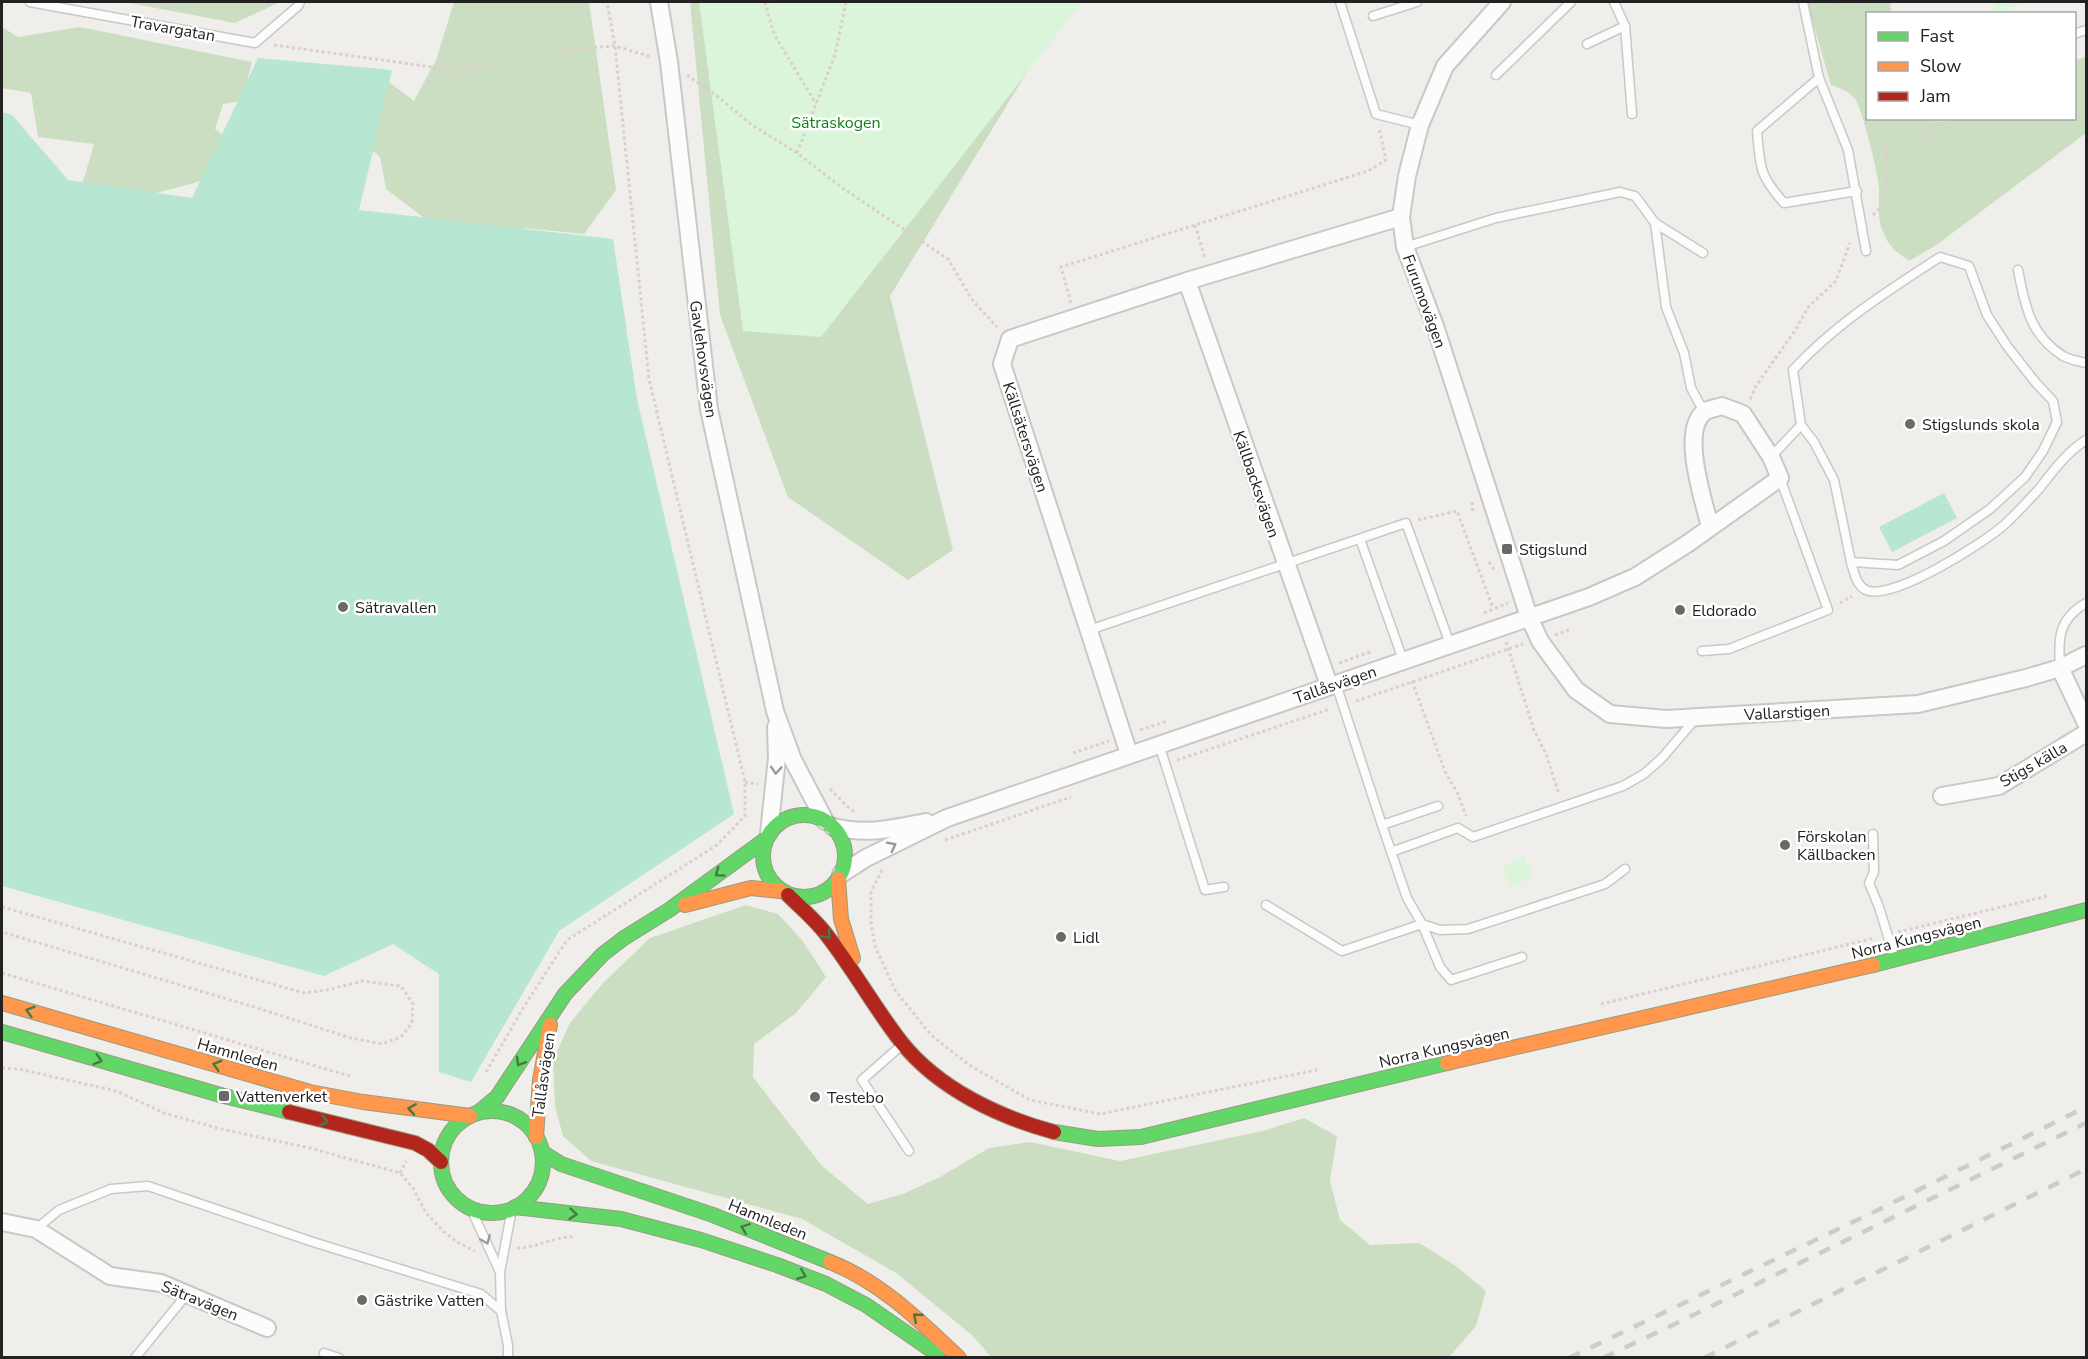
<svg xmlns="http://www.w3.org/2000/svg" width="2088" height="1359" viewBox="0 0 2088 1359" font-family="'Nunito Sans',sans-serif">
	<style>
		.forest { fill: #cbdec1 }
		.park { fill: #daf5da }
		.pitch { fill: #b7e6d2 }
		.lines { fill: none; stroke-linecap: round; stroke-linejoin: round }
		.lane-casing { stroke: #c9c8c7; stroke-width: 11 }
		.street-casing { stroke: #c9c8c7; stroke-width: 20 }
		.fast-casing { stroke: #999a82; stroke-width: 16 }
		.slow-casing { stroke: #999a82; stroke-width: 16 }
		.jam-casing { stroke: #999a82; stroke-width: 16 }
		.path { stroke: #dccecd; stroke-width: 3; stroke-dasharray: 3 3; stroke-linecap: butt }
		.lane { stroke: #fdfcfc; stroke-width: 8 }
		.street { stroke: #fdfcfc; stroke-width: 16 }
		.fast { stroke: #63d668; stroke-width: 14 }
		.slow { stroke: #ff974d; stroke-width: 14 }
		.jam { stroke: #b3261e; stroke-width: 14 }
		.rail { stroke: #ccc; stroke-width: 4.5; stroke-dasharray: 12 12; stroke-linecap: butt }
		.oneway { stroke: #9a9a9a }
		.oneway2 { stroke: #427c45 }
		.poi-dot { fill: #6a6968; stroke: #fff; stroke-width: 2 }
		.labels { text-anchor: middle; stroke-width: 5; stroke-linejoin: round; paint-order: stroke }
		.street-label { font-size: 16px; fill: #222; stroke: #fff }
		.park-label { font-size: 16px; fill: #0c8416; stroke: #fff }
		.poi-label { font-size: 16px; fill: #222; stroke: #fff; text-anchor: start }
	</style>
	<rect width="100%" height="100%" fill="#f0eeeb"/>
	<g class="forest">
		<path d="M124,2H280L235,23Z"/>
		<path d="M454,2H589L616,190L584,234L525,228L520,245L444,233L386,189L380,157L340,123L381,76L414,101L436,60Z"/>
		<path d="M690,2H1070L890,296L953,550L908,580L788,497L720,315Z"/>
		<path d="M1807,2H1890L1891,13L1868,14V118H1923C1933,123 1948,122 1958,118H2074L2075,60L2086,57V133L1935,246L1909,261C1899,254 1888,246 1884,234C1876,217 1880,206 1879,189C1879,175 1862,108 1855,99C1849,91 1840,88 1831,85Z"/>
		<path d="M2,27L18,37L80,27L252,62L242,101L223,104L215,129L225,137L216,177L134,199L82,185L94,144L38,137L31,93L2,88Z"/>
		<path d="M746,905L778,914L802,940L826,977L796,1013L754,1044L753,1077L822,1166L868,1204L905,1193L940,1177L989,1148L1030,1142L1120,1161L1263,1131L1304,1118L1337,1136L1330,1181L1340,1220L1370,1245L1419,1243L1456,1266L1486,1291L1476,1326L1449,1357H991L973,1336L896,1273L802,1219L591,1161L563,1136L555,1106L553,1060L570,1023L603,983L650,938Z"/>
	</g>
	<g class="park">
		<path d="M699,2H1082L821,337L743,331Z"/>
		<path d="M1993,2H2019L2020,4L1997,13Z"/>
		<path d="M1524,856L1533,877L1511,887L1502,866Z"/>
	</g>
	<g class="pitch">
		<path d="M258,58L392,70L359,210L613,239L637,399L734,814L559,931L471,1082L439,1072V974L393,944L324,976L2,886V112L12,115L68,180L192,198Z"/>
		<path d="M1944,493L1957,518L1892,552L1879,527Z"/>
	</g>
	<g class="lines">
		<g class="lane-casing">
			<g id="lane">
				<path d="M30,2L255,43L298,6L300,2"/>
				<path d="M1340,2L1376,114L1420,125"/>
				<path d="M1614,2L1625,26L1632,114"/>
				<path d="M1803,2L1819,78L1848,150L1866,251"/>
				<path d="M1373,16L1417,2"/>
				<path d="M2074,34L2086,30"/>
				<path d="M1587,44L1625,26"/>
				<path d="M1496,75L1571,2"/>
				<path d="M1819,78L1757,131C1760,167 1759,175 1784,203L1857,191"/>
				<path d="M1655,223L1666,307L1684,353L1691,388L1704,412"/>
				<path d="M1405,247L1496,218L1620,192L1635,196L1655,223L1703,253"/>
				<path d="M2018,270C2025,306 2030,335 2063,356C2070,360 2079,361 2086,363"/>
				<path d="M1771,457L1801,425L1793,370C1835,324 1889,290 1940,257L1969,266L1987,315L2007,346L2036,383L2053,401L2057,422L2043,451L2025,477L1990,509L1944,541L1898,565L1851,562L1834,480L1814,442L1801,425"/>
				<path d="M1360,539L1403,660"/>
				<path d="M1851,562C1854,572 1856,585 1866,590C1891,602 1984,543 2004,525C2016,514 2028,501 2039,489C2053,471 2067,452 2086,440"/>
				<path d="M1089,630L1406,523L1450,644"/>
				<path d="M1702,651L1729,649L1828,610L1780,478"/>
				<path d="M2060,668C2058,639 2058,619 2086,603"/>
				<path d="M1336,684L1382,825L1438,806"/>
				<path d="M1159,744L1205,890L1224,887"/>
				<path d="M1382,825L1407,898L1422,924L1440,930L1468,929L1605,884L1625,869"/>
				<path d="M1873,834L1874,872L1869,883L1879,907L1894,956"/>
				<path d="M1391,852L1458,828L1473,837L1623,786L1644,774L1662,758L1697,717"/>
				<path d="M1266,905L1342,951L1422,924L1440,967L1451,980L1522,957"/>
				<path d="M903,1044L862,1080L909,1151"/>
				<path d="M471,1209L500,1272"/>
				<path d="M36,1229L59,1210L111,1189L148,1186L313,1242L481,1294L501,1311L508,1345V1358"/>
				<path d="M501,1311L500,1272L512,1209"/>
				<path d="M324,1353L339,1358"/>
				<path d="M135,1358L187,1294"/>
			</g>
		</g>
		<g class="street-casing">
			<g id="street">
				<path d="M659,2L669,62L709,409L775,711L793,760L825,821"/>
				<path d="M1502,2L1445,66L1420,125L1407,176L1401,217L1405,247L1435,326L1529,617L1540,641L1576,690L1610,714L1666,719L1918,704L2026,678L2060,668L2086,655"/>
				<path d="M1187,281L1329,685"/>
				<path d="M2060,668L2086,723"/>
				<path d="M1129,754L1002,364L1010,339L1187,281L1401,217"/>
				<path d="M1942,796L1999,786L2086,733"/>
				<path d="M833,827C869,835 890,829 926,822"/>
				<path d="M769,833L777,758L776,727"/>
				<path d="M841,874L866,858L947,818L1589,597L1635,577L1687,544L1780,478L1771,457L1743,414L1722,406C1717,408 1708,409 1704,412C1680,432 1704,501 1710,527"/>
				<path d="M2,1222L36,1229L110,1276L161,1283L267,1328"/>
			</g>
		</g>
		<g class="fast-casing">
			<g id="fast">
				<circle cx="804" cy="856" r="41"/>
				<path d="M1873,965L2086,910"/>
				<path d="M2,1032L224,1096L289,1112"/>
				<circle cx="492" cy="1162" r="51"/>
				<path d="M479,1112L497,1097L565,994L603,954L624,938L669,910L766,839"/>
				<path d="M1054,1132L1098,1139L1141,1137L1447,1063"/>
				<path d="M542,1152L561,1164L713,1215L830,1262"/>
				<path d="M515,1207L621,1219L701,1240L777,1265L826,1284L866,1305L937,1354"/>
			</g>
		</g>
		<g class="slow-casing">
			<g id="slow">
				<path d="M838,879L841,919L853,958"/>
				<path d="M685,905L751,888L780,891"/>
				<path d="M2,1003L310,1092L363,1102L470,1116"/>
				<path d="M1447,1063L1873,965"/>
				<path d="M536,1137L540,1080L550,1025"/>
				<path d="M830,1262C881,1282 920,1321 959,1358"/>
			</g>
		</g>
		<g class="jam-casing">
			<g id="jam">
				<path d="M788,895C802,909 818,922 829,938C855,972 876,1010 902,1043C939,1089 999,1117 1054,1132"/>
				<path d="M289,1112L415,1143L428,1150L441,1162"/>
			</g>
		</g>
		<g class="path">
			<path d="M765,2L774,34L816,104"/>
			<path d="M1836,2L1843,15L1868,31"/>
			<path d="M274,45L461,71L570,49L615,46L652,57"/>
			<path d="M687,75L717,96L752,125L797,153L841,187L948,259L973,301L997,327"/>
			<path d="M1900,118L1926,138L1941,118"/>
			<path d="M797,153L835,55L846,2"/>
			<path d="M1873,215L1887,201L1886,142L1896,118"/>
			<path d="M1195,225L1205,258"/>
			<path d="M1071,303L1061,267L1368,171L1386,160L1379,128"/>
			<path d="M1750,399L1756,386L1796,329L1809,306L1836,281L1850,243"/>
			<path d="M1472,502L1473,514"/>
			<path d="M1418,520L1457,511L1493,608"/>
			<path d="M1489,562L1494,570"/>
			<path d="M1840,603L1852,596"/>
			<path d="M1484,613L1508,603"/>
			<path d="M1555,635L1569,630"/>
			<path d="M1506,642L1534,730L1546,754L1559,794"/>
			<path d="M1339,663L1373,651"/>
			<path d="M1412,681L1446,774L1457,792L1466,816"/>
			<path d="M1356,701L1523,644"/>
			<path d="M1140,730L1168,721"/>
			<path d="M1073,753L1109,741"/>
			<path d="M1177,760L1330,709"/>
			<path d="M745,782L758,784"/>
			<path d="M830,789L851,810L856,812"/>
			<path d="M945,840L1071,797"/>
			<path d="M882,870L871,891V922L875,946L895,990L931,1035L969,1065L1030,1100L1100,1114L1317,1070"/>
			<path d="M2,907L304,993L327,990L363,981L401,986L413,1004L412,1023L401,1037L382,1044L351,1038L254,1007L2,932"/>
			<path d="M1898,932L2047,896"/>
			<path d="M2,973L353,1077"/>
			<path d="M1601,1004L1875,938"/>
			<path d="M2,1068L19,1069L116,1091L164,1113L221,1129L310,1148L400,1173L413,1188L426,1213L443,1231L457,1242L475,1251"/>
			<path d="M486,1072L525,1005L567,940L717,845L745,816V782L649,379L615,46L607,2"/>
			<path d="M400,1173L406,1161"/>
			<path d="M517,1248C537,1248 554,1236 575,1237"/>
		</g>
		<use href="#lane" class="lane"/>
		<use href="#street" class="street"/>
		<use href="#fast" class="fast"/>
		<use href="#slow" class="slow"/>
		<use href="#jam" class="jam"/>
		<g class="rail">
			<path d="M1569,1358L1878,1210L2086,1107"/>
			<path d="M1603,1358L1677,1323L2086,1123"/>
			<path d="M1704,1358L2086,1169"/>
		</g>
	</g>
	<defs><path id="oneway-chevron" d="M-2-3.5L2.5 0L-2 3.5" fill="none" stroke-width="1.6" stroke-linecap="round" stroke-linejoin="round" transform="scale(1.5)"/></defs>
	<g class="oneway">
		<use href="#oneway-chevron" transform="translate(776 770) rotate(94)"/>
		<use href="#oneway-chevron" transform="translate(892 846) rotate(-27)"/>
		<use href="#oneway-chevron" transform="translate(486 1240) rotate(67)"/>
	</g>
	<g class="oneway2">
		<use href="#oneway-chevron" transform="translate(719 873) rotate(144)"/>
		<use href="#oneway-chevron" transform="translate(827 935) rotate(50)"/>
		<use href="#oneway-chevron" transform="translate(30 1011) rotate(-164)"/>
		<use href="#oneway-chevron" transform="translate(98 1060) rotate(16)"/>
		<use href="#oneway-chevron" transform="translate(520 1062) rotate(121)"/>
		<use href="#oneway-chevron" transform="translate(217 1065) rotate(-164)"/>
		<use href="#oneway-chevron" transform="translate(412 1109) rotate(-171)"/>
		<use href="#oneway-chevron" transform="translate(324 1121) rotate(14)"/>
		<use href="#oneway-chevron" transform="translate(573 1214) rotate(5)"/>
		<use href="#oneway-chevron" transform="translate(745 1228) rotate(-159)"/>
		<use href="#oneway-chevron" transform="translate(802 1275) rotate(22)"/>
		<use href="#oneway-chevron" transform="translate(917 1317) rotate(-139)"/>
	</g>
	<g class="poi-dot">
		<circle cx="1910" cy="424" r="6"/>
		<rect x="1501" y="543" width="12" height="12" rx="3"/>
		<circle cx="343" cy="607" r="6"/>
		<circle cx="1680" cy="610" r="6"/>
		<circle cx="1785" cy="845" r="6"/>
		<circle cx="1061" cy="937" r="6"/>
		<rect x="218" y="1090" width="12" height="12" rx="3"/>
		<circle cx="815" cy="1097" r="6"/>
		<circle cx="362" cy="1300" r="6"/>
	</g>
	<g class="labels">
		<g class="street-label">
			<text transform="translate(173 28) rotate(10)" y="6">Travargatan</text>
			<text transform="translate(1425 301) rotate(70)" y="6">Furumovägen</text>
			<text transform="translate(704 359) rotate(82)" y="6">Gavlehovsvägen</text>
			<text transform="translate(1026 437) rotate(72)" y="6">Källsätersvägen</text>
			<text transform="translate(1257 484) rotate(71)" y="6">Källbacksvägen</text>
			<text transform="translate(1335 684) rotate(-19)" y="6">Tallåsvägen</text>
			<text transform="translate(1787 712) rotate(-3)" y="6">Vallarstigen</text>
			<text transform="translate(2033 764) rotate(-30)" y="6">Stigs källa</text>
			<text transform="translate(1916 937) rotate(-14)" y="6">Norra Kungsvägen</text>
			<text transform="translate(1444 1047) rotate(-13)" y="6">Norra Kungsvägen</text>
			<text transform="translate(238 1054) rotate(16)" y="6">Hamnleden</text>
			<text transform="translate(543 1075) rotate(-82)" y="6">Tallåsvägen</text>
			<text transform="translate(768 1219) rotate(22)" y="6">Hamnleden</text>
			<text transform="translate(200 1300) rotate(22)" y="6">Sätravägen</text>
		</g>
		<g class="park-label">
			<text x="836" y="128">Sätraskogen</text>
		</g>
		<g class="poi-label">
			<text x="1922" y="430">Stigslunds skola</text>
			<text x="1519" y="555">Stigslund</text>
			<text x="355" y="613">Sätravallen</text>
			<text x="1692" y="616">Eldorado</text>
			<text x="1797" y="842">Förskolan<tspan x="1797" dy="18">Källbacken</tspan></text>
			<text x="1073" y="943">Lidl</text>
			<text x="236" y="1102">Vattenverket</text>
			<text x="827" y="1103">Testebo</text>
			<text x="374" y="1306">Gästrike Vatten</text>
		</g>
	</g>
	<rect width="2088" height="1359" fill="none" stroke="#222222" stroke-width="6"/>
	<rect x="1866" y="12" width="210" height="108" fill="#ffffff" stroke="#a7a7a7" stroke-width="1.5"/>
	<rect x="1878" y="32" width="30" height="9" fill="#63d668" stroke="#a7a7a7" stroke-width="1.5"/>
	<text x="1920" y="42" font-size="18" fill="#222222">Fast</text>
	<rect x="1878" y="62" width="30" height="9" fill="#ff974d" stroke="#a7a7a7" stroke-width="1.5"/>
	<text x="1920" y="72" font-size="18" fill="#222222">Slow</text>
	<rect x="1878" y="92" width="30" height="9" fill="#b3261e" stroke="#a7a7a7" stroke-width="1.5"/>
	<text x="1920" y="102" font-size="18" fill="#222222">Jam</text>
</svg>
